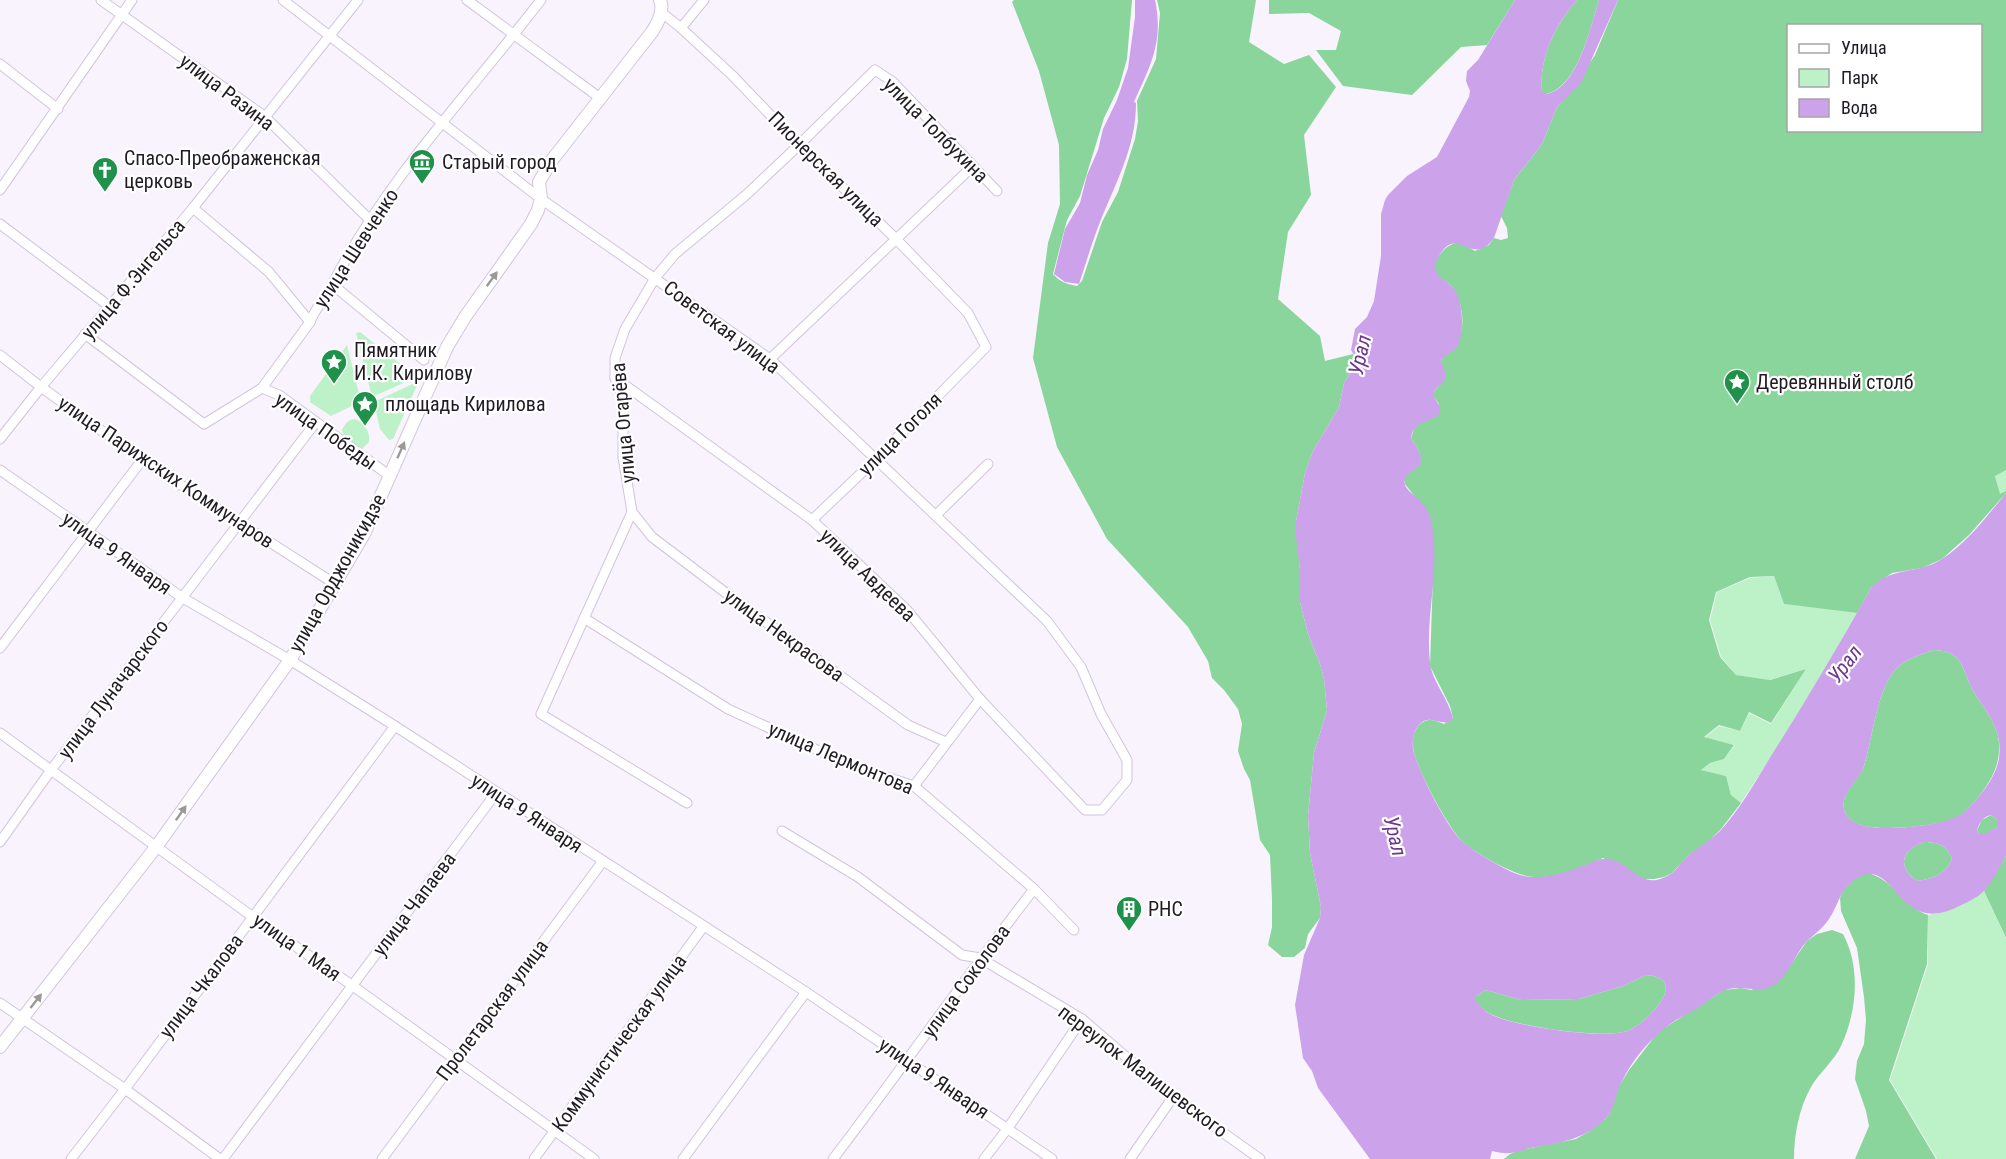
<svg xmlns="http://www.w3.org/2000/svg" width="2006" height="1159" viewBox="0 0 2006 1159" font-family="'Roboto Condensed',sans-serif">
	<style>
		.green { fill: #bdf2c8 }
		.forest { fill: #89d59b; fill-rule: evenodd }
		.water { fill: #cca2eb; fill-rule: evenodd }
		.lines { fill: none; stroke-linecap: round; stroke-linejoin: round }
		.minor-casing { stroke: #d2c4dd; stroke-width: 11 }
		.major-casing { stroke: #d2c4dd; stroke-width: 14 }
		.minor { stroke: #fff; stroke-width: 9 }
		.major { stroke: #fff; stroke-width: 12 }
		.oneway { fill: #9b989c }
		.labels { text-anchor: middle; stroke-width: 4.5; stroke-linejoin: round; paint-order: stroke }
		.street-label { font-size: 20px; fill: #201b24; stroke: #fff }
		.poi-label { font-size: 20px; fill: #201b24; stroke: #fff; text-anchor: start }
		.water-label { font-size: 21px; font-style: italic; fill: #6d388e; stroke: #fff }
	</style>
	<rect width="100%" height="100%" fill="#f8f3fd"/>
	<g class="green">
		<path d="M360,332L417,377L372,397L356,333Z"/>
		<path d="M347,345L360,398L354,405L331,416L310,402V396Z"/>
		<path d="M419,381L393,439L389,440L380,429L374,402Z"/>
		<path d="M355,419C365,423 370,431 369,442L362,449C353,446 343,439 342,430C345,424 347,420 355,419Z"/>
		<path d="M2006,470V491L2000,495L1995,475Z"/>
		<path d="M1774,576L1784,604L1857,613L1795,720L1741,803L1731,795L1726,776L1701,770L1710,763L1724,759L1735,745L1704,738L1719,726L1740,731L1749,713L1771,724L1806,669L1769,680L1736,675L1721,657L1710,620L1717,592L1750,578Z"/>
		<path d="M1984,891L2006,939V1159H1937L1890,1080L1928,964V915C1948,913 1968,902 1984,891Z"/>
	</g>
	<g class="forest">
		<path d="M1014,0H1132L1127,59L1119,87L1104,118L1080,196L1067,220L1053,274C1060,282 1067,284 1077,286L1082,281L1102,222L1118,192L1135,139L1138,121L1137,101L1156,59L1160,13L1157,0H1256L1249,42L1284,64L1309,55L1336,87L1304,135L1311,195L1288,232L1278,299L1320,336L1325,361L1353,354L1357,360L1355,366L1344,383L1339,407L1313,451L1305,473L1296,521L1300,570V602L1308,634L1320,664L1324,679L1327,710L1314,753L1308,816L1310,853L1321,907L1320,918L1308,934L1305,948L1294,957H1282L1268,945L1272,927V899L1270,855L1260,840L1250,780L1244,769L1238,751L1242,724L1238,709L1224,690L1212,678L1208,661L1188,627L1107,539L1057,447L1033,358L1048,243L1060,204L1059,145L1039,71L1012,2Z"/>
		<path d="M1269,0H1515L1487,45L1461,47L1412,95L1343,86L1316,50H1336L1341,31L1309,13L1269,14Z"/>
		<path d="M1577,0H1599C1591,26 1577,90 1545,94L1542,91C1539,58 1555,25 1577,0Z"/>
		<path d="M1618,0H2006V470L1995,476L2000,494L2006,491V493L1969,535L1942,559L1922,568L1892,573L1871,588L1857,613L1784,604L1774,576L1750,577L1716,592L1709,620L1720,657L1736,675L1770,680L1806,669L1771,723L1749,712L1740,731L1719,725L1704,737L1734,745L1724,759L1710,763L1701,770L1726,776L1731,795L1741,803L1721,829L1709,841L1688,856L1672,873L1664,877L1654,879H1644L1603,858C1580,867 1557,879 1533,877C1515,876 1472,852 1460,839C1447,825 1414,765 1413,746C1412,738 1414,731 1419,725C1427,717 1435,720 1444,724L1453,718L1450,706L1430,666L1434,544L1415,497L1405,484L1404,478L1407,473L1419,466C1423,453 1417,449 1411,438L1415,426L1439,404L1433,396V392C1448,377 1444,379 1441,360C1448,351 1456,344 1460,334C1466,321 1460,294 1450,285C1445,280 1436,278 1435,269C1434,258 1447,243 1458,243C1464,243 1469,248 1475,251L1489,245L1494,238L1501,240L1508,238L1507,228L1501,216L1514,180L1542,144L1557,107L1568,95L1595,55ZM1788,26H1980V130H1788Z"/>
		<path d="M1934,650C1965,651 1961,670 1974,692C1982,706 1994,719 1998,736C2003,762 1991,782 1975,801C1970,806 1965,813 1958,817C1942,825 1905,828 1887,828C1874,828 1852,827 1846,814C1836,796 1859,781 1864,766C1873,737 1876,695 1894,671C1903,660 1921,654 1934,650Z"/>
		<path d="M1991,815L1997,819V827L1986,834H1979L1977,830L1982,820Z"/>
		<path d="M1924,842C1938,842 1946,845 1952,858C1947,874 1933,879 1917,881C1896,866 1902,850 1924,842Z"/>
		<path d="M2006,856V938L1984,891Z"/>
		<path d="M1867,873C1893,878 1903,907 1928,915L1927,964L1889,1080L1936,1159H1855L1869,1126L1866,1111L1855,1079L1857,1061L1864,1044L1866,1020L1864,997L1857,948L1841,911L1840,898L1844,889L1854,879Z"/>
		<path d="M1832,930L1843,934C1861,967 1857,1012 1841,1046C1834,1061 1819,1073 1811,1087C1799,1108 1794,1135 1794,1159H1504L1510,1154L1520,1150L1576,1139L1588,1132L1605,1119L1610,1113L1619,1086L1629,1070L1658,1032L1724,990L1741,988L1751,990L1783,976L1807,941L1817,934Z"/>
		<path d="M1646,975C1691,978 1648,1021 1630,1030C1606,1040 1522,1027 1498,1017C1488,1014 1482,1009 1475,1001L1476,996L1486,990L1521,1000L1579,999L1623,986Z"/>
	</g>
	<g class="water">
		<path d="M1135,0H1155C1164,42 1150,66 1134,102L1136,103C1136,147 1116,182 1100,222C1092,242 1086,263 1079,284L1065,282L1054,274L1065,229L1080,203L1087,175L1098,150L1103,129L1117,100L1128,68L1135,17Z"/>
		<path d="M1515,0H1577C1555,25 1539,58 1542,91L1546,94C1577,90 1591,26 1599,0H1618L1581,83L1557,107L1542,144L1514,180L1494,238C1472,270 1457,221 1438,258C1428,278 1451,279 1457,294C1463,307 1464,332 1458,345C1455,352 1446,353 1441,360L1445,372V380L1433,392C1433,399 1440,403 1440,410C1441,423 1414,416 1411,438C1417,449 1423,453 1420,466C1385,486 1419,492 1429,513C1431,518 1432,525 1433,531C1439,575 1425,619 1430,663C1432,681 1448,698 1453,718L1450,722C1440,725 1430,715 1421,723C1414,729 1412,739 1413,748C1417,769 1446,826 1461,840C1471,850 1506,871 1520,875C1543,881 1563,873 1585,865C1592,862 1600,858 1607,859C1631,860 1641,895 1672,873C1678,868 1682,861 1688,856C1698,847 1710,841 1720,831C1740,809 1756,781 1771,756C1806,701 1839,645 1871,588C1891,566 1917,575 1942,559C1967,543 1987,516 2006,493V856C1999,867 1993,882 1984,891C1977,898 1966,903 1957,907C1895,938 1895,849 1853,881C1840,890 1838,906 1829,919C1823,928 1815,934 1807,941C1795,954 1789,975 1774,985C1759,995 1742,984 1726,990C1716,993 1708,1002 1699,1007C1692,1012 1683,1016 1676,1020C1652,1036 1632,1059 1620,1085C1615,1096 1615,1109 1606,1118C1587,1138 1562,1143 1536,1147C1527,1148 1519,1152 1510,1153C1505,1154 1497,1152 1492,1151L1490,1159H1370L1318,1088L1312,1071L1303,1058L1295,1005L1304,955L1320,918L1321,907L1310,853L1308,816L1314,753L1327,710L1324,679L1320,664L1308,634L1300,602V570L1296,536V521L1305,473L1313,451L1339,407L1344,383L1355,366L1357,360L1351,350L1355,329L1367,317L1374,301L1381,256V214L1385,200L1388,195L1407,176L1437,157L1469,97L1470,91L1466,81L1467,71L1478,60ZM1934,650C1965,651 1961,670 1974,692C1982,706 1994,719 1998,736C2004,763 1992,781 1975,801C1970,806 1965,813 1958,816C1942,825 1905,828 1887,828C1874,828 1853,827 1846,814C1836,796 1859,782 1864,766C1873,737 1876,695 1894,671C1903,660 1921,654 1934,650ZM1991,815L1997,819V827L1986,833L1979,834L1977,830C1979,823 1984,816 1991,815ZM1924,842C1938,842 1946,845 1952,858C1947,874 1933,879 1917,881C1896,866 1902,850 1924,842ZM1646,975C1691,978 1648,1021 1630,1030C1606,1040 1522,1027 1497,1017C1488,1014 1482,1009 1476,1001V996L1486,990L1521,1000L1579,999L1623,986Z"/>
	</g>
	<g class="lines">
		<g class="minor-casing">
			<g id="minor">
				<path d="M101,0L264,116L370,220"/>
				<path d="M283,0L541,199L770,359L1047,621L1081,667L1101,714L1127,760V780L1102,810H1085L980,699L907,610L812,520L615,378"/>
				<path d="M467,0L600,98"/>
				<path d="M661,12L681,28L733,76L799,145L896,239L968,313L986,347L875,460L812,520"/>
				<path d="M681,28L704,0"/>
				<path d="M0,64L58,109"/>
				<path d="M0,190L132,0"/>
				<path d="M193,208L269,272L310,322"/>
				<path d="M0,224L109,306"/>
				<path d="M333,285L424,360"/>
				<path d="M85,334L204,424L262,388L310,322C315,308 326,297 333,283C387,179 470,92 541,0"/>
				<path d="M0,355L41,387L142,460L335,584"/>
				<path d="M770,359L973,166"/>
				<path d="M262,388L279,395L390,476"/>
				<path d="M0,439L41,387L193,208L358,0"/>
				<path d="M0,470L183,598L290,660L395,726L806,992L1052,1159"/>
				<path d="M632,512L652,537L726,593L908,725L946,742"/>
				<path d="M936,515L988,464"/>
				<path d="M584,618L728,709L850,765L914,786L1034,889L1074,930"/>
				<path d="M0,648L142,460"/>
				<path d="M0,733L253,917L353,986L594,1159"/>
				<path d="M914,786L980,699"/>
				<path d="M687,803L541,714L632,512L623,457V399L615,378V358L625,329L655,278L675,254L746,195L799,145L875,70L893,82L997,191"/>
				<path d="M782,831L858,877L962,955L980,958L1082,1019L1173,1097L1260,1159"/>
				<path d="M0,842L51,770L316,422"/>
				<path d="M0,1003L125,1089L220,1159"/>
				<path d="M71,1159L125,1089L395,726"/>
				<path d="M223,1159L496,793"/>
				<path d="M382,1159L603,861"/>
				<path d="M534,1159L703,927"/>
				<path d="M683,1159L806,992"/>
				<path d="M833,1159C901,1070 965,978 1034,889"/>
				<path d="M984,1159L1008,1128L1082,1019"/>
				<path d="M1130,1159L1173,1097"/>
			</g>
		</g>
		<g class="major-casing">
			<path id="major" d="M0,1047L156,847L290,660L364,534L447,347L465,317L531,224L538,210L541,199L539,182L552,160L652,32C658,23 664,10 660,0"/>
		</g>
		<use href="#minor" class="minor"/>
		<use href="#major" class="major"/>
	</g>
	<defs><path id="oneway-solid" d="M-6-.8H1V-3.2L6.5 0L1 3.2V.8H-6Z" transform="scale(1.5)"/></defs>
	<g class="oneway">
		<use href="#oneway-solid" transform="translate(492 279) rotate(-54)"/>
		<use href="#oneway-solid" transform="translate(401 450) rotate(-66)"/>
		<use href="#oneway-solid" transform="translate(181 813) rotate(-55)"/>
		<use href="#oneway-solid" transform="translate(36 1001) rotate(-52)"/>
	</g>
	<defs>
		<g id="museum-pin" transform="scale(1.35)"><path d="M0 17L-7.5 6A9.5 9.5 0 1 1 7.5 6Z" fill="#1f914b" stroke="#fff"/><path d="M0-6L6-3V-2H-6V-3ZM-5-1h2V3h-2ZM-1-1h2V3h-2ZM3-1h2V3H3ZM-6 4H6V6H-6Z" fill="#fff"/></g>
		<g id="church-pin" transform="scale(1.35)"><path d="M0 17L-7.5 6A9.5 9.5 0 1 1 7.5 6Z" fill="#1f914b" stroke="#fff"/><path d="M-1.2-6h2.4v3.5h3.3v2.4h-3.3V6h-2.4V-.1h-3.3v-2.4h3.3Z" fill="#fff"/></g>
		<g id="sight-pin" transform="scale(1.35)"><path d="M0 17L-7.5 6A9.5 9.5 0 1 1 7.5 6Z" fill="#1f914b" stroke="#fff"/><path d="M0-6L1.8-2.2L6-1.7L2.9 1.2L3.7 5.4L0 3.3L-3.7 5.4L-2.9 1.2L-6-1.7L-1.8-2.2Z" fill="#fff"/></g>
		<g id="building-pin" transform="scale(1.35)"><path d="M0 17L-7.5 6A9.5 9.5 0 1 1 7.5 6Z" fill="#1f914b" stroke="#fff"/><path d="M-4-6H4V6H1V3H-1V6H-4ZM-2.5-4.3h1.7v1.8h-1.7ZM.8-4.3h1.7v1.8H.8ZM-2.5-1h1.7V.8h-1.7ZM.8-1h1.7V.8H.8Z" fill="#fff"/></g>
	</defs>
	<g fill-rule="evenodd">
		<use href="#museum-pin" x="422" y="162"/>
		<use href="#church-pin" x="105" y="170"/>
		<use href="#sight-pin" x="334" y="362"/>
		<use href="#sight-pin" x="1737" y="382"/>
		<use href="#sight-pin" x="365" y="404"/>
		<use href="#building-pin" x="1129" y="909"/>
	</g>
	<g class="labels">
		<g class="street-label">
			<text transform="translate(227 92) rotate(37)" y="7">улица Разина</text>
			<text transform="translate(936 130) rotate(45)" y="7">улица Толбухина</text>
			<text transform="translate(826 169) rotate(45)" y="7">Пионерская улица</text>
			<text transform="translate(356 248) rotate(-57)" y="7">улица Шевченко</text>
			<text transform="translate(133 279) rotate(-50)" y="7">улица Ф.Энгельса</text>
			<text transform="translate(722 327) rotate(37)" y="7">Советская улица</text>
			<text transform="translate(623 423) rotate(-95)" y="7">улица Огарёва</text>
			<text transform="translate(326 431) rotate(35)" y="7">улица Победы</text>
			<text transform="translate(900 434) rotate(-45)" y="7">улица Гоголя</text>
			<text transform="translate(166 472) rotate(34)" y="7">улица Парижских Коммунаров</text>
			<text transform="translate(117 553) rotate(35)" y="7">улица 9 Января</text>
			<text transform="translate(337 573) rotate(-61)" y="7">улица Орджоникидзе</text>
			<text transform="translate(868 575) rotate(44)" y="7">улица Авдеева</text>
			<text transform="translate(784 635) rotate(36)" y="7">улица Некрасова</text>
			<text transform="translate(113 689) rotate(-53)" y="7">улица Луначарского</text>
			<text transform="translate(841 758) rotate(23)" y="7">улица Лермонтова</text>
			<text transform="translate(527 813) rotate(33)" y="7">улица 9 Января</text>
			<text transform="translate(414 904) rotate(-53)" y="7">улица Чапаева</text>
			<text transform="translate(297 947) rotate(35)" y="7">улица 1 Мая</text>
			<text transform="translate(966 981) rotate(-54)" y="7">улица Соколова</text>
			<text transform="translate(201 986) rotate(-53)" y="7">улица Чкалова</text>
			<text transform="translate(492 1010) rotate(-53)" y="7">Пролетарская улица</text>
			<text transform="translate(619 1043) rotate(-54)" y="7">Коммунистическая улица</text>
			<text transform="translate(1143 1071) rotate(37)" y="7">переулок Малишевского</text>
			<text transform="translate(934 1078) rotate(34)" y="7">улица 9 Января</text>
		</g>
		<g class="poi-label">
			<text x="124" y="165">Спасо-Преображенская<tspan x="124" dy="23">церковь</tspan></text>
			<text x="442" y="169">Старый город</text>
			<text x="354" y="357">Пямятник<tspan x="354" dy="23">И.К. Кирилову</tspan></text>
			<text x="1756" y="389">Деревянный столб</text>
			<text x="385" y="411">площадь Кирилова</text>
			<text x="1148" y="916">РНС</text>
		</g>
		<g class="water-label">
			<text transform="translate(1360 355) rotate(-77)" y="7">Урал</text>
			<text transform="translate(1845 664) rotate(-52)" y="7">Урал</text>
			<text transform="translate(1395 836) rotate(77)" y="7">Урал</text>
		</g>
	</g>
	<rect x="1787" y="24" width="195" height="108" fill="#ffffff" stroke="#a6a4a7" stroke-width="1.5"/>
	<rect x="1799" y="44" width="30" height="9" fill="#ffffff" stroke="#a6a4a7" stroke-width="1.5"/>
	<text x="1841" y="54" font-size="18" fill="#201b24">Улица</text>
	<rect x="1799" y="69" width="30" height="18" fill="#bdf2c8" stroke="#a6a4a7" stroke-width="1.5"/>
	<text x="1841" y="84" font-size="18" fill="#201b24">Парк</text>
	<rect x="1799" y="99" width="30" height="18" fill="#cca2eb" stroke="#a6a4a7" stroke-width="1.5"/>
	<text x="1841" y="114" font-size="18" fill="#201b24">Вода</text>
</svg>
